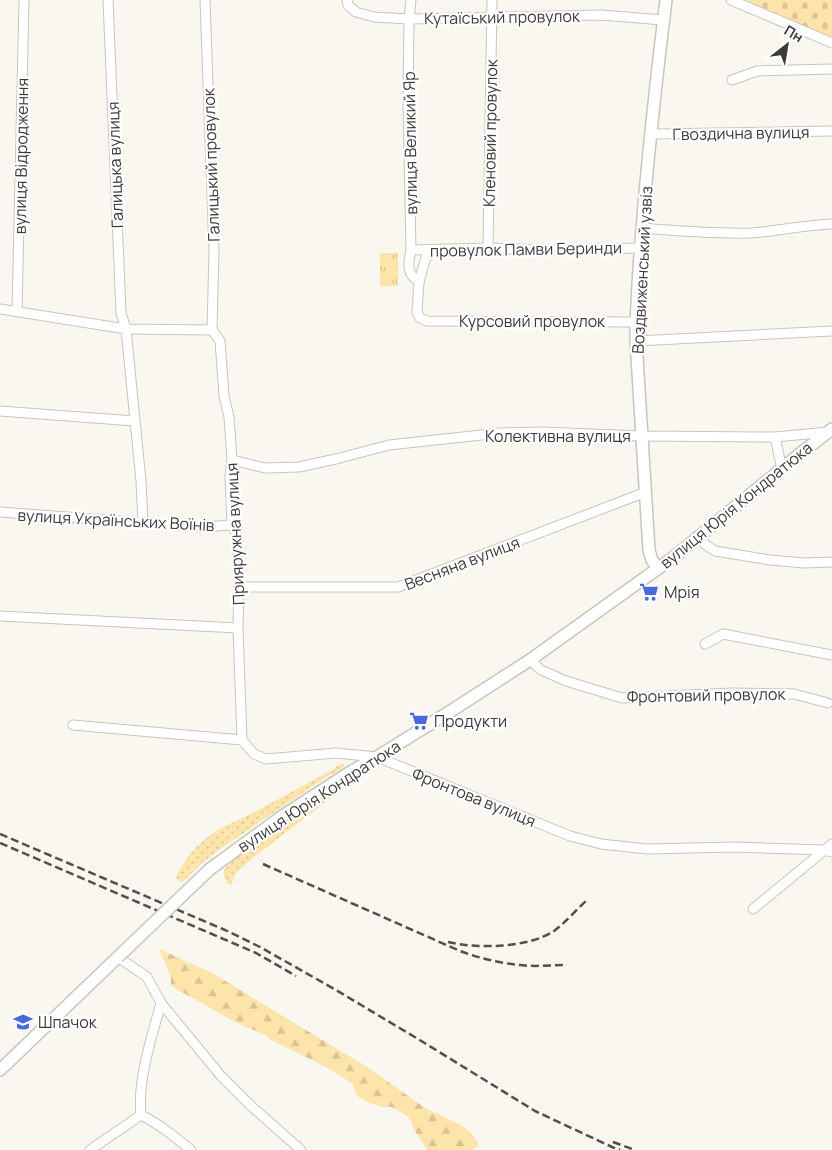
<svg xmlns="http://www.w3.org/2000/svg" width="832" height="1150" viewBox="0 0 832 1150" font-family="Manrope,sans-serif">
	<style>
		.grass { fill: url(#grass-dots) }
		.forest { fill: url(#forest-firs) }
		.cemetery { fill: url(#cemetery-stones) }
		.park { fill: url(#park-tufts) }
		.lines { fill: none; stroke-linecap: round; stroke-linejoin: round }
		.minor-casing { stroke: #c8c5bf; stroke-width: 11 }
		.tertiary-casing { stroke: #c8c5bf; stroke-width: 14 }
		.minor { stroke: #fff; stroke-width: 9 }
		.tertiary { stroke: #fff; stroke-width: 11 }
		.rail { stroke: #51504d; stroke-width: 2.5; stroke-dasharray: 8 4; stroke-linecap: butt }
		.tertiary-bridge-casing { stroke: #c8c5bf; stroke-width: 14; stroke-linecap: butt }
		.tertiary-bridge { stroke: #fff; stroke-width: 11 }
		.labels { text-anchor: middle; stroke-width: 4.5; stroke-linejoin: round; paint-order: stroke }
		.street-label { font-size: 16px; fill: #3c3b38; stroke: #fff }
		.poi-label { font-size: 16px; fill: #3c3b38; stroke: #fff; text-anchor: start }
	</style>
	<defs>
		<pattern id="grass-dots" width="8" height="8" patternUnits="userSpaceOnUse" patternTransform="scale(1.25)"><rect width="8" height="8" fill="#fde4aa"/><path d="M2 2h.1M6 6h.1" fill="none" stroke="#dac493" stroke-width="1.8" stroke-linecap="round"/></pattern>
		<pattern id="forest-firs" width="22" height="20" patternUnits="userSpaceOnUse" patternTransform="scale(1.25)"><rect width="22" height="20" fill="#fde4aa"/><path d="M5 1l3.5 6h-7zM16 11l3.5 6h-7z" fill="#dac493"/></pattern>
		<pattern id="cemetery-stones" width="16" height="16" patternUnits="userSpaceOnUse" patternTransform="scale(1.25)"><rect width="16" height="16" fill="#fde4aa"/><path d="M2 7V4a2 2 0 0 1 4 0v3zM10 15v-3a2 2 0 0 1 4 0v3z" fill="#dac493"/></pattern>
		<pattern id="park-tufts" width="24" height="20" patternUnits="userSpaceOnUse" patternTransform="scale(1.25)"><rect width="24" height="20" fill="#fde4aa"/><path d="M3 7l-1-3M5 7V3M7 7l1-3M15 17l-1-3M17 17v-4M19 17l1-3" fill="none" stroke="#dac493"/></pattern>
	</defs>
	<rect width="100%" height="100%" fill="#f9f7f0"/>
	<g class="grass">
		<path d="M340,764H344V766L342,769L328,776L220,849L201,864L184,881H179L176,877C185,857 204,837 223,827C235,821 247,817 258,810L332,770Z"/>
		<path d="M354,775L356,777L355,779L249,861L236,873L231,885L227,883L224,877V869L240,854L307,806Z"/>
	</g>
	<path class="forest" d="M159,949L212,973L367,1067L425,1108L461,1125L474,1136L479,1146L470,1150H427L412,1126V1122L407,1116L392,1107H383L370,1103L357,1096L352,1083L341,1076L326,1067L271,1040L267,1036L235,1022L171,986V977Z"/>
	<path class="cemetery" d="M738,0H832V40Z"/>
	<rect class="park" x="380" y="253" width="18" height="33"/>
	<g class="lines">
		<g class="minor-casing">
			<g id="minor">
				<path d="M108,0L121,313L126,329L141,481L143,523"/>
				<path d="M205,0L214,251L212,330"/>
				<path d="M347,0L348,5L356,12L374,17L409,19L601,15L663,20"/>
				<path d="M411,0L409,19L408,105L411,250C408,264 406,273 419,282L417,312L420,318L427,321L636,322"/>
				<path d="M731,0L832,43"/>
				<path d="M732,80L757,71L832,69"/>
				<path d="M651,134L832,131"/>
				<path d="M642,228C678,231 715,234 751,233C778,231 805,225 832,224"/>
				<path d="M488,248L492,0"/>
				<path d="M411,250L488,248L551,250L640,248"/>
				<path d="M419,282L428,250"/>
				<path d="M0,309L126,329L212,330"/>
				<path d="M17,311L24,0"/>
				<path d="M212,330L220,341L224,396L229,417L232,460L230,476L232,525L237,535L239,587L238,628L242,740"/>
				<path d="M636,341L832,331"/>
				<path d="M0,411L134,421"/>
				<path d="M775,437L782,469"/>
				<path d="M232,460L265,468L299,467L336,459L389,445L500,433L542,432L642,436L775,437L828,432"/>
				<path d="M0,512L201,527L232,525"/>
				<path d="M699,538L706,545L715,551L770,560L804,563L832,562"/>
				<path d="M239,587H398L646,492"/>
				<path d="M0,616L238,628"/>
				<path d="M705,644L723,634L832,655"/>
				<path d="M530,660L541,670L566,681L622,698L732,693L794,694L828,703"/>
				<path d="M73,725L242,740L254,754L266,759L336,753L377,757L570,836L601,844L647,849L735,847L823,850L832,852"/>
				<path d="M753,909L832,844"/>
				<path d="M118,957L147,977L161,1003L221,1076L250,1105L301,1150"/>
				<path d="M141,1115C159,1124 175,1137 191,1150"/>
				<path d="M90,1150L141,1115C137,1081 152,1036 161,1003"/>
			</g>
		</g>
		<g class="tertiary-casing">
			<g id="tertiary">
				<path d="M657,568L652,560L649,550L636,341C636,292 641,242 645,193C651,129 658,64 666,0"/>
				<path d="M210,869L284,815L352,771L377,757L454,709L530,660L674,557L801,453L832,429"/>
				<path d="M0,1070L118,957"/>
			</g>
		</g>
		<use href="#minor" class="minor"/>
		<use href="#tertiary" class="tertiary"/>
		<g class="rail">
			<path d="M0,834L225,930L260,947L336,990L423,1042L535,1111L612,1147L620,1150"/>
			<path d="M0,843L256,953L296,976"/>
			<path d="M263,864L460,951C479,958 499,963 520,965C536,967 552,965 567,965"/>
			<path d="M448,942C477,949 529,948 554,931C566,922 577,909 588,899"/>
			<path d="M613,1142L635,1150"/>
		</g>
		<g class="tertiary-bridge-casing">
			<path id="tertiary-bridge" d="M118,957L210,869"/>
		</g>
		<use href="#tertiary-bridge" class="tertiary-bridge"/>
	</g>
	<defs>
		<g id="supermarket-bare" transform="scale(1.5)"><path d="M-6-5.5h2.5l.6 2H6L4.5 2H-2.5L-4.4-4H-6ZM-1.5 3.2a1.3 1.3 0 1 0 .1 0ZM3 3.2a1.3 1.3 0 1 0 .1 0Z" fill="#476add" stroke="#fff" stroke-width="2.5" paint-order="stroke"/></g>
		<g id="school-bare" transform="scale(1.5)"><path d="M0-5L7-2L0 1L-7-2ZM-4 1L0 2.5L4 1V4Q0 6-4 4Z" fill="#476add" stroke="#fff" stroke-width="2.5" paint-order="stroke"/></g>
	</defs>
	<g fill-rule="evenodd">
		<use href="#supermarket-bare" x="649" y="592"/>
		<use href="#supermarket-bare" x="419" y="721"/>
		<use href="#school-bare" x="23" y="1022"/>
	</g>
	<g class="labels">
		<g class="street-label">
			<text transform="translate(502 17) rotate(-1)" y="6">Кутаїський провулок</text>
			<text transform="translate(490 133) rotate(-89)" y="6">Кленовий провулок</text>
			<text transform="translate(741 133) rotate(-1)" y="6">Гвоздична вулиця</text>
			<text transform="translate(410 143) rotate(-91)" y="6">вулиця Великий Яр</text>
			<text transform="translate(21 156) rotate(-89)" y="6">вулиця Відродження</text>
			<text transform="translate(115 165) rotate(-92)" y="6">Галицька вулиця</text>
			<text transform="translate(211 165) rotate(-92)" y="6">Галицький провулок</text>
			<text transform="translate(526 249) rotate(-1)" y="6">провулок Памви Беринди</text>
			<text transform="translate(642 270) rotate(-87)" y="6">Воздвиженський узвіз</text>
			<text x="532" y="327">Курсовий провулок</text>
			<text x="558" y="442">Колективна вулиця</text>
			<text transform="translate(736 505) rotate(-39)" y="6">вулиця Юрія Кондратюка</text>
			<text transform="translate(116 520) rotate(3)" y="6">вулиця Українських Воїнів</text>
			<text transform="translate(235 534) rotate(-93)" y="6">Прияружна вулиця</text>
			<text transform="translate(462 563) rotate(-21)" y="6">Весняна вулиця</text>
			<text transform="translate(706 695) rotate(-1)" y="6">Фронтовий провулок</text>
			<text transform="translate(319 796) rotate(-33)" y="6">вулиця Юрія Кондратюка</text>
			<text transform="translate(474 797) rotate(22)" y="6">Фронтова вулиця</text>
		</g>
		<g class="poi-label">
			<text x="664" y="598">Мрія</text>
			<text x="434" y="727">Продукти</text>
			<text x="38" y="1028">Шпачок</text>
		</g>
	</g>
	<g transform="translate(787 45) rotate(31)" stroke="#ffffff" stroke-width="4" paint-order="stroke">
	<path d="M0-4L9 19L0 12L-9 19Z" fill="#3c3b38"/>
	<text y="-8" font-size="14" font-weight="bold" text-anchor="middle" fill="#3c3b38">Пн</text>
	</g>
</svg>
